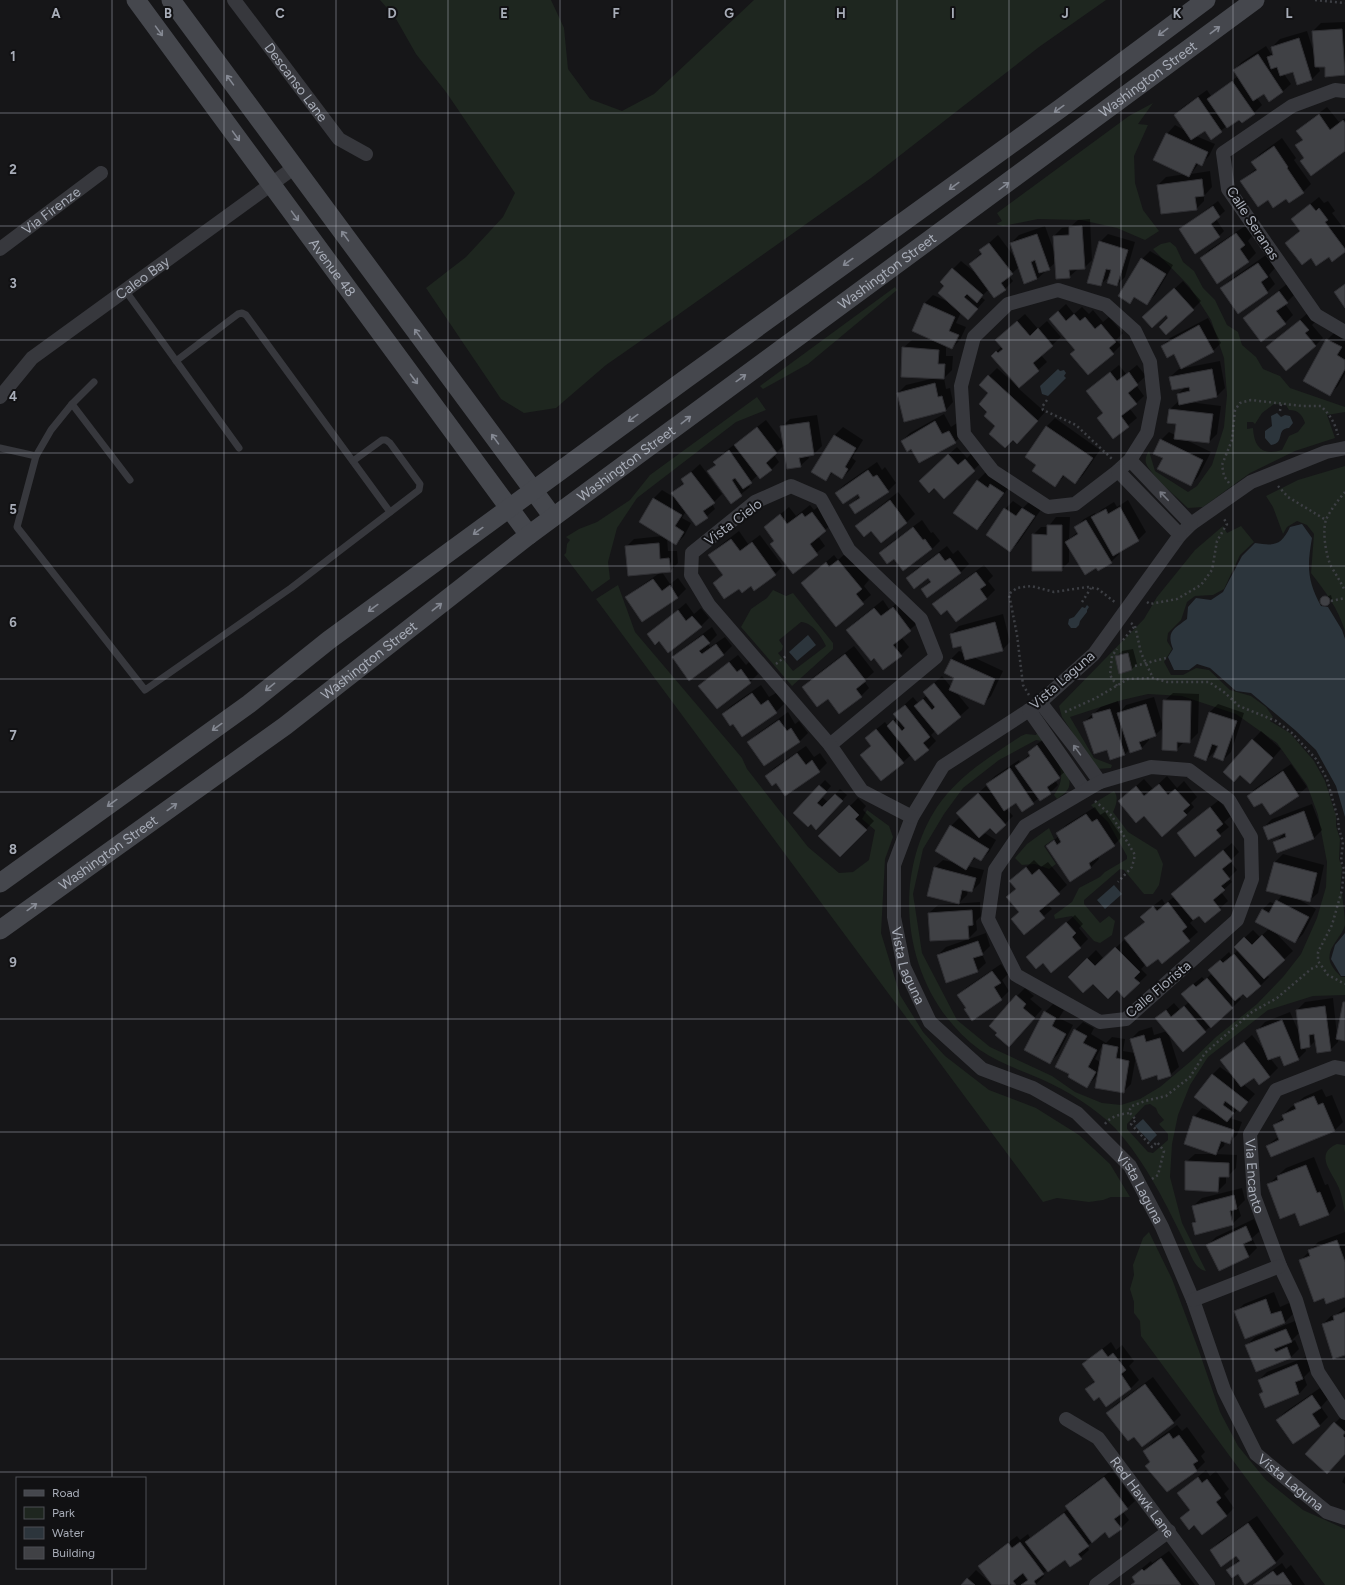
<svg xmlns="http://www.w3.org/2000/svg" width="1345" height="1585" viewBox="0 0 1345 1585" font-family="Figtree,sans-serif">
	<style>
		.green { fill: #1e261f; fill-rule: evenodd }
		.water { fill: #2c353c }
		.shadow { fill: #0007; fill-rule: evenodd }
		.building { fill: #404145; stroke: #303034 }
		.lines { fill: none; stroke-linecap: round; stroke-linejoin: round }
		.path { stroke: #3d3f44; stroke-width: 2.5; stroke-dasharray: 2 3; stroke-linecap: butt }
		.lane { stroke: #37383d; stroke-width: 7 }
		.street { stroke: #37383d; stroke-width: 14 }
		.secondary { stroke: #45474d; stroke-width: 19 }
		.oneway { stroke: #858993 }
		.oneway2 { stroke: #757881 }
		.grid { fill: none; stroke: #a8adb8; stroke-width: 1; stroke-opacity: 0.55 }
		.labels { text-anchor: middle; stroke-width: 4; stroke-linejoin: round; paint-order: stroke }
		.street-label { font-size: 14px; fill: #a8adb8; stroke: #111113 }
		.grid-label { font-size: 13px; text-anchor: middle; font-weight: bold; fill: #a8adb8; stroke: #111113; stroke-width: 4; stroke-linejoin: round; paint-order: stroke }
	</style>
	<rect width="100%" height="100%" fill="#161618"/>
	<g class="green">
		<path d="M380,0H551L564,28L568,69L590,99L622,111L654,94L754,0H1106L1039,47L871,178L672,319L606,365L556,408L524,413L501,399L426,288L466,257L503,217L515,193L446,92L416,54L395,17Z"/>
		<path d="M1153,103L1138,124L1148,125L1134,156L1135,183L1143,210L1159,231L1145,240L1117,228L1081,220L1038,219L1003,226L996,224L1002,221L997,213L1129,116Z"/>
		<path d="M1170,242L1176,247L1183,262L1194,271L1203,288L1215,300L1227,325L1238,332L1242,345L1256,357L1263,369L1280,376L1290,388L1345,407V412L1327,415L1335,438L1295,451L1250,473L1203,507L1188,508C1179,499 1150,475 1146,463C1145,459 1146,455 1149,451L1155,471L1188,492L1197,486L1212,465L1224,427L1227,395L1224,358L1211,320L1189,286L1153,249L1161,244ZM1274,404L1286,405L1289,410C1298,410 1302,414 1305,423L1298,432L1289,436L1282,450C1263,456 1254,448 1253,428L1247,429V422H1253L1255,424L1262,413Z"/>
		<path d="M895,287L897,290L808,364L763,389L760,386Z"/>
		<path d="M757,397L766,410L736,422L637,498L617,528L608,562L610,579L592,592L564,555L566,553L567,544L570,540L566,537L579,529L597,522L630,500L650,475Z"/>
		<path d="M1345,466V631C1338,608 1325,591 1311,573L1314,534L1307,525L1297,521L1287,527L1283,534L1273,507L1266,496L1298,480Z"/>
		<path d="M1223,526L1227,533L1241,526L1254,542L1240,555L1224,589L1213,595L1195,596L1187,602L1181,620L1168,633L1167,641L1172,649L1164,662L1171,675H1183L1196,668L1209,670L1230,690L1251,696L1266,707L1273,717L1270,721L1290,733L1314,761L1325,781L1336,816V826L1340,839L1339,859L1342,868L1340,891L1342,894C1343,903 1345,915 1345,925C1342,938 1324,949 1331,964C1333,969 1338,973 1341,977H1345V995L1313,996L1268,1010L1208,1057L1190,1085L1178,1115L1172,1144L1170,1177L1182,1223L1206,1271C1195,1269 1191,1255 1187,1247C1167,1206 1146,1162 1115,1128C1094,1107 1068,1091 1041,1079C1020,1070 999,1063 980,1050C906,996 887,884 937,807C958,776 991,756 1021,736L1026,734L1036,735L1037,733L1068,773C1072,788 1068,791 1057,799L1054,795C1070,772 1056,760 1043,741L1036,740L999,760L963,788L944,814L923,849L913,894L922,953L957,1020L990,1047L1052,1076L1075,1092L1102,1103L1121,1105L1140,1099L1160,1087L1191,1061L1216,1037L1257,1004L1283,977L1301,954L1317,918L1326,887L1327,862L1318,815L1307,785L1277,743L1236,714L1182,696L1148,694L1122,700L1070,717L1094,758L1112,765L1111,768L1097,769L1062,717L1059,706L1144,619L1157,597L1195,550ZM1128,653L1132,670L1120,673L1116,656ZM1150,1104L1156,1108L1158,1113L1164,1120L1159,1124L1168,1134V1140L1153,1153L1148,1152L1127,1129V1124L1145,1105Z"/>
		<path d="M618,585L635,632L742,758L747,769L808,847L839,873L853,872L869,860L875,830L862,819L867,810L889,826L893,837L885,859L881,933L900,995L923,1032L945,1056L989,1090L1036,1108L1079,1135L1110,1164L1130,1197H1111L1103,1200L1089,1202L1057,1198L1043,1202L596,599Z"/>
		<path d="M773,590L786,596L793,593L833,643V649L792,686L741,627L751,609L767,598ZM801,622C812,622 822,637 826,646L793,671L778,653L782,650L783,646L779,640Z"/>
		<path d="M1114,791C1119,797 1116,806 1113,812L1128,832L1157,850L1163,864L1159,885L1153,894H1144L1124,870L1120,869L1084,900V904L1100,923L1109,916L1115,921L1112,935L1100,943L1094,941L1072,916L1055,919L1054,915L1072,902L1079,888L1100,877L1105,872L1127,859V856L1108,822L1091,805Z"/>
		<path d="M1049,828L1054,839L1044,846L1056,864L1049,869L1035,864L1022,865L1015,858L1027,844Z"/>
		<path d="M1337,1144L1345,1145V1213C1343,1205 1342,1196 1339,1188C1333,1173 1313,1154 1337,1144Z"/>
		<path d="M1149,1232L1172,1279L1199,1351L1220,1412L1238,1446L1266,1480L1303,1510L1345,1529V1585H1325L1141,1336L1140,1321L1134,1313V1302L1130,1289L1134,1275L1133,1265L1143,1238Z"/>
	</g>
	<g class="water">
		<path d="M1058,369L1060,371L1064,370L1066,373L1064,376L1066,378L1048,396L1042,394L1040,386Z"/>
		<path d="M1277,413L1281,417L1285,415L1290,416L1293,423L1289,428C1275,429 1286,443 1271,445L1265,438V431L1272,426L1271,416Z"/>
		<path d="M1302,524L1312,538C1307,566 1307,580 1321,606L1328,607L1342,630L1345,639V817L1336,786L1316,750L1295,730L1251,693L1236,691L1210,668L1197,664L1189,670H1174L1168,657L1173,649C1166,631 1174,629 1187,619L1188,607L1196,598L1211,600L1223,592L1242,556L1255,543C1274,546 1281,546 1290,527Z"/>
		<path d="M1087,605L1089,607L1087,610V612L1080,621L1079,625L1076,628H1071L1068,624L1069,619L1074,617L1082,607L1085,608Z"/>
		<path d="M808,635L816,645L797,661L789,652Z"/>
		<path d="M1114,885L1122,894L1105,909L1097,900Z"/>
		<path d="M1345,933V976H1341L1331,959L1335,945Z"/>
		<path d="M1143,1119L1157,1135L1150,1142L1135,1126Z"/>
	</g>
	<g class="shadow">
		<path d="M1345,22V74L1326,76V66H1318L1320,71L1312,79L1294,71L1284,74L1291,84L1282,92L1264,93L1257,98L1262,105L1254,113L1239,119L1227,126L1211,138L1205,130L1196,136L1215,144L1209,156L1201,164L1199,163L1191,174L1210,171L1212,187L1204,196V201L1196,209L1158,185L1166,177L1186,174L1167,134L1175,125L1186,131L1175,115L1183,107L1207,90L1211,96L1238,76L1234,70L1242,62L1266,46L1271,54L1273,52L1272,47L1280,39L1307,31L1314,53L1313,31L1321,23Z"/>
		<path d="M1327,107L1339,122L1345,118V150L1301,161L1305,157L1296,145L1303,139L1298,131L1306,123Z"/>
		<path d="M1282,138L1296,158L1294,160L1311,184L1303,192L1287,198L1241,181L1257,168L1252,162L1260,154Z"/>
		<path d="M1319,197L1324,203L1328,201L1335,211L1332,213L1345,230V251L1329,255L1311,257L1286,243L1300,230L1292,219Z"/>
		<path d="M1218,201L1225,211L1216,219L1224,231L1219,236L1180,229Z"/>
		<path d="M1090,219L1092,260L1084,268L1078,269L1069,277L1056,262L1037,279L1019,267L1009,276L1013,281L1005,289L995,297L989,289L981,297L985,300L976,310L961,312L956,323L966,327L960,340L952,348L946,345V356H953L952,370L944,378L946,389L950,388L953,402L945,411L898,393L906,385L935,378L903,348L912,340L937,341L913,330L925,303L933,295L949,302L945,286L953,269L961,261L978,275L970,264L982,252L981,250L998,235L1016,259L1011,243L1019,235L1045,226L1055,254L1054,236L1062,228L1070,227L1078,220Z"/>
		<path d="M1245,226L1252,236L1248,241L1256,253L1248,261L1201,258L1209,250Z"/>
		<path d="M1108,234L1135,242L1125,277L1117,285L1111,275L1100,285V242Z"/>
		<path d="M1150,251L1173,265L1155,295L1147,303L1136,296L1130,303L1142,259Z"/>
		<path d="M1266,255L1275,268L1269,275L1275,284L1267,292L1221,289L1229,281Z"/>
		<path d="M1183,281L1201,301L1193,309L1169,318L1166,314L1152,309Z"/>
		<path d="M1287,284L1295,294L1285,304L1293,315L1285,323L1244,319L1252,311Z"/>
		<path d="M1066,304L1074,314L1082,307L1089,314L1093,310L1103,322L1109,317L1123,333L1116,340L1121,345L1113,353L1076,349L1050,319Z"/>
		<path d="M1309,312L1316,321L1312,325L1323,338L1315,346L1276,340Z"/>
		<path d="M1025,314L1038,329L1047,321L1061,337L1041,355L1047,362L1018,388L1045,412L1025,435L997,426L989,412V376L997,368L1016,385L1017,384L992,356L1002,346L1004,332Z"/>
		<path d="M1208,318L1221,343L1213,351L1174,353L1162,346L1170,338Z"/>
		<path d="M1335,332L1345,337V374L1338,386L1330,394L1327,340Z"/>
		<path d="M1220,361L1225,388L1217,396L1189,402L1221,406L1217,434L1209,442L1186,440L1211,452L1198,477L1190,485L1164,458L1161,440L1169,432L1175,435L1177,423L1168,422L1170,409L1179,401L1178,394L1185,387L1170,377L1179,369Z"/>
		<path d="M1119,365L1126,374L1137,365L1146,376L1136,385L1144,396L1130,409L1137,418L1113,438L1104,412L1087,391Z"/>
		<path d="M944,414L951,427L957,423L963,434L955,442L911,448L902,441L910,433Z"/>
		<path d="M817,415L822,446L814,454L808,455L809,458L800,466L784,445L774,455L779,462L771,470L758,475L748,484L750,487L731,502L709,471L716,464L714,462L722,454L766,420L784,444L781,427L790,419Z"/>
		<path d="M1055,418L1100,450L1083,475L1075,483L1065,475L1055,486L1037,465L1026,457L1047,426Z"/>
		<path d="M843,427L863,440L852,458L856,461L850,470L842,478L833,472L826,480L813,472L835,435Z"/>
		<path d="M957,447L967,458L973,452L982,462L944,498L928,473Z"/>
		<path d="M877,462L882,470L885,467L896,483L888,491L850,505L860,496L858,493H836L844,485Z"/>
		<path d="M700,464L722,494L712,504L715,509L697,525L686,511L682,518L691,523L684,536L676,544L667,538L668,551H677L678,563L670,571L662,572L670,584L678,578L686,589L678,597L643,621L627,598L635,590L661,572L626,547L634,539L663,536L640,522L654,498L662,490L677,499L673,493L684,482L682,480Z"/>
		<path d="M986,472L1011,484L985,521L977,529L955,513L978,480Z"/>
		<path d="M898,492L915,514L907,522L881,542L872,529L857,526L865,518Z"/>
		<path d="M1031,500L1042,508L1018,543L1010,551L987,535L1005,509L1013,501L1023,508Z"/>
		<path d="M1128,500L1146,532L1138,540L1118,552L1119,554L1111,562L1096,567L1069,546V562L1061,570L1033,535L1041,527H1048L1056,517H1070L1069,539L1078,532L1076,527L1084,519L1095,513L1096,515L1101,510L1114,502L1117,507Z"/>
		<path d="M810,505L814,510L820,505L834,522L818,536L825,546L793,572L775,541L765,527L789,507L796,516Z"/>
		<path d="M922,520L931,533L933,532L940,541L932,549L894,558L880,553L888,545Z"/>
		<path d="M739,531L748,544L760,535L783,566L775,574L751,585L739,587L714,583L724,574L710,555L718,547Z"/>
		<path d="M947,546L953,554L958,550L969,564L961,572L927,597L922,589L931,580L929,577L907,578L915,570Z"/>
		<path d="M846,553L869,580L864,586L871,595L836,625L802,583L834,555L838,560Z"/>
		<path d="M984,565L993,576L988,581L995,590L987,598L956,621L947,609L934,604L942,596Z"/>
		<path d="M1331,595L1332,599L1326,605L1322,603L1321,599L1323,598Z"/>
		<path d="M883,600L889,609L902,600L919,622L901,637L909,647L901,655L874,657L847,630L855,622Z"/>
		<path d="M686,603L694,614L701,608L709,618L701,626L660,640L649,634Z"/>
		<path d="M1003,614L1010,642L1002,650L973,657L1003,671L991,696L983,704L955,691L969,708L939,734L936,730L931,735L936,741L928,749L911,755L903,762L861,755L872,745L874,731L885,722L888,726L897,717L894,714L913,697L918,703L927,695L924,692L942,676L951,687L956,677L945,673L951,659L959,651L964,653L962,645L951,634L959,626Z"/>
		<path d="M712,627L717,635L708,644L710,647L725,637L732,646L724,654L690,679L673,658L681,650Z"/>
		<path d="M854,646L874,672L864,681L869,688L861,696L828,697L803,687L811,679Z"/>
		<path d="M1133,649L1137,664L1131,670L1117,656L1122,651Z"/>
		<path d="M738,655L746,665L749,662L758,674L750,682L717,708L700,686L708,678Z"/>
		<path d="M761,685L769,697L776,693L784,704L776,712L733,722L723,714L731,706Z"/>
		<path d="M1173,693L1199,694L1198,733L1189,742H1184L1176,750L1164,727L1155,735L1149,738V740L1141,749H1130L1125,754L1111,759L1108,748L1084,722L1101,707L1118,701L1121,711L1126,705L1154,697L1163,727L1164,701Z"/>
		<path d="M1218,704L1244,713L1231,752L1223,760L1219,745H1217L1214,752L1206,760L1195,756L1210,712Z"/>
		<path d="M788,712L795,724L799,721L808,733L800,741L764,765L749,742L757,734Z"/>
		<path d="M1261,731L1281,749L1258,775L1250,783L1240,774L1224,771Z"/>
		<path d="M1046,738L1067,770L1055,780L1058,785L1050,793L1039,798L1022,811L1016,802L1006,808L1013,816L1005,824L990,826L983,832L996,840L989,852L981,860L976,857L968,866L984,870L980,883L972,891L968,890L967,895L959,903L934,868L943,860L957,863L951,826L959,818L964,821L965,805L986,786L991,792L987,784L995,776L1019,760L1020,763L1030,754L1029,752L1037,744Z"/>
		<path d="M806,746L814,757L820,753L827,763L819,771L776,781L766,776L774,768Z"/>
		<path d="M1291,764L1307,787L1298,795L1270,814L1262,801L1248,796L1256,788Z"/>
		<path d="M1167,776L1177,788L1184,781L1197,797L1191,803L1194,807L1186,815H1144L1119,801L1144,779L1153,789Z"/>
		<path d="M825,780L831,786L822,797L828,802L840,789L847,795L822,823L794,813Z"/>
		<path d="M858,798L866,806L863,810L874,821L840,856L820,836Z"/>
		<path d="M1219,800L1231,816L1224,822L1229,827L1195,855L1178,833Z"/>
		<path d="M1312,804L1322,830L1314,838L1278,851L1275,843L1285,832L1264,827L1272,819Z"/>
		<path d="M1095,807L1100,815L1105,812L1122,837L1114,845L1098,857L1099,859L1091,867L1070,881L1047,846L1059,836L1058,833L1066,825Z"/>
		<path d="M1232,843L1239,852L1230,861L1237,870L1229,878L1232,882L1221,892L1228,901L1205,922L1199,914L1190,923L1198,932L1162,963L1158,958L1146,964L1141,969L1147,975L1124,997L1117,989L1069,977L1096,950L1104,959L1124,940L1128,944L1129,943L1126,939L1145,922L1141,917L1149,909L1162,899L1165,904L1175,896L1172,894L1180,886Z"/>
		<path d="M1283,854L1324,865L1318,893L1309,901L1296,898L1316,909L1303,934L1295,942L1274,931L1293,951L1267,975L1269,977L1261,985L1247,997L1244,993L1239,997L1241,999L1233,1007L1183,1050L1168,1032L1179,1067L1170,1075L1158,1074L1136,1056L1131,1084L1123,1092L1098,1073L1095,1078L1087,1086L1075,1030L1083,1022L1094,1028L1091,1034L1106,1043L1112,1037L1125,1039L1123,1051L1135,1053L1131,1039L1139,1031L1152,1027L1154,1035L1167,1031L1157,1019L1165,1011L1174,1003L1180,1010L1189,1002L1191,986L1202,977L1205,980L1212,973L1218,962L1229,952L1232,956L1238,950L1243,939L1253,930L1260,937L1270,928L1262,910L1270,902L1275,904L1283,894L1268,890L1275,862ZM1103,1044H1104L1100,1062L1095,1059Z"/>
		<path d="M1034,860L1041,867L1048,862L1067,885L1047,903L1052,909L1024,933L1020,912L1008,897L1017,888L1011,881Z"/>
		<path d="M980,902L981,916L976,921L977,930L969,938L929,913L938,905Z"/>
		<path d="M1075,915L1083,924L1079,928L1088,939L1080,947L1051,972L1043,962L1027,957Z"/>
		<path d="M986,933L990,946L982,954L986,963L977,971L938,955L946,947Z"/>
		<path d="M1001,964L1008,974L1002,980L1009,991L1001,999L972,1019L967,1008L959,995L967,987Z"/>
		<path d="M1025,988L1034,996L1030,999L1042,1009L1017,1038V996Z"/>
		<path d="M1333,998L1337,1035L1345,1001V1040L1338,1038V1042L1330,1050L1316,1040L1310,1046L1305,1047L1306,1051L1298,1059L1281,1054L1270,1058L1278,1068L1270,1076L1259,1084L1254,1077L1243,1084L1255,1094L1240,1111L1238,1109L1230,1118L1242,1122L1237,1135L1229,1143L1225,1141L1224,1146L1215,1154L1237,1155L1236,1168L1228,1176H1226V1183L1218,1191L1186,1162L1195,1154H1215L1194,1117L1202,1108L1216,1113L1212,1075L1220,1067L1234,1077L1222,1060L1252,1035L1265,1051L1257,1031L1265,1022L1290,1012L1300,1035L1297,1010L1305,1002Z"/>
		<path d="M1053,1004L1064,1010L1059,1018L1073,1025L1058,1054L1050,1062L1045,1012Z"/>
		<path d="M1322,1089L1326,1097L1332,1095L1343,1122L1335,1130L1272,1156L1267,1146L1279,1136L1274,1125L1284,1117L1283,1115L1291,1107L1295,1105L1304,1097Z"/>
		<path d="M1314,1157L1325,1185L1328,1184L1336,1206L1328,1215L1268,1185L1286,1168Z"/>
		<path d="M1242,1188L1245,1200L1238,1207L1241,1216L1232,1224L1193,1223L1197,1219L1193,1206L1202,1198Z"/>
		<path d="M1254,1219L1260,1231L1252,1238L1257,1248L1249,1256L1219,1270L1208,1245L1216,1237Z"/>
		<path d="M1345,1232V1296H1325L1300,1261L1318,1242Z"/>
		<path d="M1274,1292L1280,1307L1289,1303L1293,1314L1285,1322L1246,1338L1236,1312L1244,1304Z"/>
		<path d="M1345,1307V1354L1323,1324L1331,1316L1336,1315Z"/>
		<path d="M1295,1321L1299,1333L1290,1342L1295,1340L1299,1349L1291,1357L1247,1345L1255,1337Z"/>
		<path d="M1111,1342L1116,1350L1122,1345L1134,1361L1129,1366L1139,1380L1131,1388L1106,1406L1099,1396L1087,1389L1095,1380L1083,1364Z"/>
		<path d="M1306,1357L1311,1370L1304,1377L1307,1385L1299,1394H1260L1264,1391L1259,1380L1267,1372Z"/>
		<path d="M1153,1377L1181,1415L1173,1423L1135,1435L1107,1413L1115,1405Z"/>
		<path d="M1320,1388L1328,1399L1321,1407L1328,1417L1320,1425L1293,1443L1277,1420L1285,1412Z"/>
		<path d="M1343,1415L1345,1417V1453L1335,1423Z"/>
		<path d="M1177,1425L1182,1431L1187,1427L1205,1452L1201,1456L1205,1462L1197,1470L1167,1491L1151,1461L1144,1451L1152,1443Z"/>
		<path d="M1112,1470L1135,1501L1123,1512L1129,1520L1121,1528L1106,1531L1092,1542L1087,1546L1089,1550L1071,1566L1065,1558L1047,1570L1042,1574L1044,1576L1035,1585H962L976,1570L991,1584L979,1566L987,1558L1017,1536L1020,1540L1028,1534L1030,1538L1068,1509L1066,1506L1074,1498ZM1024,1572L1028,1579L1027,1580L1022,1573Z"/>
		<path d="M1206,1470L1210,1476L1216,1471L1229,1489L1224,1494L1234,1508L1226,1516L1194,1524L1181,1518L1190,1509L1178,1493Z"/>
		<path d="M1345,1476V1484L1342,1482Z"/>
		<path d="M1257,1516L1284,1554L1276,1562L1245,1583L1238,1573L1227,1571L1240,1559L1237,1554L1211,1550L1219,1542Z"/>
		<path d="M1169,1551L1195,1585H1131L1136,1581L1133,1577L1141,1569L1151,1561L1152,1563Z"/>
		<path d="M1282,1563L1286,1569L1291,1565L1305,1585H1253Z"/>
	</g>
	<g class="building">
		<path d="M1342,29L1345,75L1325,77V67H1315L1312,31Z"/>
		<path d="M1299,38L1312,80L1297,85L1293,72L1280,76L1277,67L1271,69L1267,57L1273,55L1271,47Z"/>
		<path d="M1258,54L1283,92L1269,102L1264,94L1253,101L1233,70Z"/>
		<path d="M1232,81L1255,114L1242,123L1239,120L1227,128L1207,99Z"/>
		<path d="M1198,97L1222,132L1211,140L1205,131L1191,140L1174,115Z"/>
		<path d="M1319,114L1330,130L1343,120L1345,123V151L1311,176L1300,161L1304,158L1295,145L1303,140L1296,131Z"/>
		<path d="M1166,133L1208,152L1202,166L1196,163L1189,177L1153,160Z"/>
		<path d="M1274,146L1288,167L1287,168L1304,193L1289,203L1286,199L1273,208L1268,200L1258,207L1240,181L1257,170L1251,162Z"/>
		<path d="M1202,179L1204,196L1195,197L1197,210L1161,214L1157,185Z"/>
		<path d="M1310,204L1316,211L1319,208L1328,220L1325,222L1345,249V252L1332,262L1329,257L1316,266L1311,258L1302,265L1285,243L1300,231L1291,219Z"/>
		<path d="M1213,206L1220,217L1211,224L1220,237L1195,254L1179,229Z"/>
		<path d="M1082,226L1085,269L1069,270L1070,278L1056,279L1053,236L1069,235V227Z"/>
		<path d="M1236,233L1245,245L1240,249L1249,262L1217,284L1200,258Z"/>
		<path d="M1037,234L1050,270L1039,273L1035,260L1031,262L1037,279L1024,284L1010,243Z"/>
		<path d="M1099,241L1128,250L1117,286L1107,283L1111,270L1106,269L1101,286L1087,283Z"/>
		<path d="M989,243L1013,274L1001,283L1006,290L994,298L969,264L982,254L979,250Z"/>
		<path d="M1141,258L1166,274L1147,305L1134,297L1130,304L1118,296Z"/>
		<path d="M1258,263L1268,277L1261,282L1268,293L1238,314L1220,288Z"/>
		<path d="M952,268L983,295L977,303L967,294L964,297L978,309L968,320L938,293L944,286L940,282Z"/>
		<path d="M1345,284V308L1334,292Z"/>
		<path d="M1174,288L1194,310L1166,335L1159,327L1168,318L1166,315L1152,328L1142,317Z"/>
		<path d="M1279,291L1288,303L1276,311L1286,324L1261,342L1243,318Z"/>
		<path d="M924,303L955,317L949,331L959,335L952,349L912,331Z"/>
		<path d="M1058,311L1066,321L1074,314L1080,321L1085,317L1095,329L1101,324L1116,342L1109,348L1114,354L1088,375L1070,354L1075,350L1049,319Z"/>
		<path d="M1300,320L1309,330L1305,333L1316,346L1286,371L1266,347Z"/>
		<path d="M1017,321L1030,336L1038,328L1053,346L1033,363L1039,371L1019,388L991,356L996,351L998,353L1003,349L995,340Z"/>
		<path d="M1199,325L1214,352L1181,369L1174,354L1167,358L1161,346Z"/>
		<path d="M1326,339L1342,347L1337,355L1345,360V369L1330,396L1303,381Z"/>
		<path d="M902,347L939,350L938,364H945L944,379L901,377Z"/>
		<path d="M1212,369L1217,397L1179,405L1177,394L1190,391L1189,387L1172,390L1169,377Z"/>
		<path d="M1110,372L1117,381L1129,372L1138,385L1128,393L1137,404L1121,416L1129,427L1113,439L1097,418L1103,413L1086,391Z"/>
		<path d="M988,375L1038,421L1017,444L1013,440L1005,448L989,434L995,426L984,416L987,412L979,404L988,393L979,385Z"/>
		<path d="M935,383L938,397L942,396L946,411L904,422L897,393Z"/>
		<path d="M1169,409L1213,414L1209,443L1174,439L1176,424L1167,423Z"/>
		<path d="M935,421L942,434L949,431L956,443L919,463L911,449L907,452L901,441Z"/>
		<path d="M809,422L814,455L799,458L801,467L787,469L780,426Z"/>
		<path d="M1046,426L1093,458L1075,484L1063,475L1055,487L1032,471L1036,465L1025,457Z"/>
		<path d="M757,427L777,453L766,463L772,470L760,479L734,445Z"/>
		<path d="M834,435L856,448L845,467L848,469L842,479L831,472L826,481L811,472Z"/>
		<path d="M1160,439L1203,460L1191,486L1157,469L1163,458L1153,454Z"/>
		<path d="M729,450L752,483L743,489L735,478L732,480L742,496L731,504L707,471L716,465L713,462Z"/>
		<path d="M948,454L958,465L965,459L975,471L944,499L934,488L929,493L919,481Z"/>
		<path d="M868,470L873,477L877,475L889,492L855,514L849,505L860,498L858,494L843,504L835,493Z"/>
		<path d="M691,472L715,503L703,511L708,518L696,526L671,493L684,484L681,479Z"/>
		<path d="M977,480L988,488L990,484L1004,493L977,530L953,513Z"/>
		<path d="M653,498L682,515L675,526L684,532L676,545L639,522Z"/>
		<path d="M890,500L907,523L881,543L871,531L864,537L855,526Z"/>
		<path d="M1120,507L1139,541L1113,556L1091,517L1106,509L1108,514Z"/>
		<path d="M1004,508L1016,516L1022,508L1035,516L1010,552L986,535Z"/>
		<path d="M812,512L826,531L810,544L818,555L793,574L770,544L774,541L764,527L780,514L787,524L802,513L805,517Z"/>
		<path d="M1086,520L1112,563L1098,571L1096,568L1085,575L1065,542L1078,534L1074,527Z"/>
		<path d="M1047,525H1062V571H1032V534L1047,535Z"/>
		<path d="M913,527L923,540L925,539L932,549L903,571L894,559L887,564L879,553Z"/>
		<path d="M731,539L740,551L752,542L776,575L754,591L751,586L742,593L739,589L724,599L713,583L723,575L708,555Z"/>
		<path d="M659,543L660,559L669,558L671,572L628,576L625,546Z"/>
		<path d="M939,553L945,561L950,558L961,573L927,598L921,589L931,582L928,578L914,589L906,578Z"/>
		<path d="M838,560L862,589L856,594L864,604L836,627L801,583L826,562L829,567Z"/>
		<path d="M976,572L986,585L980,589L987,599L956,622L947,610L941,615L932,604Z"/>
		<path d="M653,579L662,591L670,585L678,598L642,622L625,597Z"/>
		<circle cx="1325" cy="601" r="5"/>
		<path d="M893,607L911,631L893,645L902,656L883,670L874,658L871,661L846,630L874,608L881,616Z"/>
		<path d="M678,610L686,621L692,616L702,627L668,653L659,641L655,645L647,634Z"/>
		<path d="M995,622L1003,651L965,660L961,646L953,648L950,634Z"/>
		<path d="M703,635L710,643L699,651L702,654L716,644L724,655L689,681L672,657Z"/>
		<path d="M1128,653L1132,670L1119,674L1115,656Z"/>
		<path d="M845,654L866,681L856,689L862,697L839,714L828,699L817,707L802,687Z"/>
		<path d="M951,659L995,679L984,705L949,690L954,678L944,673Z"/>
		<path d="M729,662L737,672L741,669L751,683L717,709L698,686Z"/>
		<path d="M934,683L961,717L938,735L914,706L923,699L932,710L935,707L923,692Z"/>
		<path d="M752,693L761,705L768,700L777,713L742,737L733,724L730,726L722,714Z"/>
		<path d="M1163,700L1191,701L1190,743L1177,742V751L1162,750Z"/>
		<path d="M1146,704L1156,736L1139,742L1142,749L1130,753L1117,713Z"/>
		<path d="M905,705L930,737L923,743L929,750L915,761L887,726L893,720L902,731L905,728L893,714Z"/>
		<path d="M1110,709L1125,755L1110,760L1107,750L1094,754L1083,722L1093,718L1092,714Z"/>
		<path d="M1209,712L1237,721L1223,761L1213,757L1218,746L1212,744L1206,761L1194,756Z"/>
		<path d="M779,720L787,731L791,728L800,742L764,766L747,742Z"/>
		<path d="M876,729L904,763L881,781L860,755L871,746L865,738Z"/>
		<path d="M1252,739L1273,758L1250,784L1240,775L1234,782L1223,772Z"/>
		<path d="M1037,745L1060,778L1047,787L1051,794L1040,801L1015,766L1030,756L1028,752Z"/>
		<path d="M797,753L806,765L812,760L820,772L785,796L776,783L772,786L765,776Z"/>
		<path d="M1010,768L1034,804L1022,812L1016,803L1004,811L986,784Z"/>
		<path d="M1283,771L1299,796L1270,815L1262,803L1254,807L1247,796Z"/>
		<path d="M1159,784L1168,795L1175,789L1190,805L1183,811L1187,815L1162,837L1144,816L1136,823L1118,801L1136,786L1144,796Z"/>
		<path d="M819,785L827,792L817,803L822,807L835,794L843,801L816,830L811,824L808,827L793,813Z"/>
		<path d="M978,793L1006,825L996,834L990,828L979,838L956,813Z"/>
		<path d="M849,805L859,815L855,819L867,830L840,857L818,836Z"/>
		<path d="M1210,807L1223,824L1216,830L1221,836L1195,857L1177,833Z"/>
		<path d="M1304,811L1314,839L1277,853L1273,842L1286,837L1285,833L1268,840L1263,827Z"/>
		<path d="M1086,814L1092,822L1097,819L1115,846L1089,863L1091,868L1070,882L1046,846L1054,840L1057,845L1061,842L1056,833Z"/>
		<path d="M950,825L989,849L981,861L974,857L966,870L935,851Z"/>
		<path d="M1223,850L1232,861L1222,869L1230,879L1221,886L1225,890L1213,900L1221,910L1205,923L1199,916L1193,920L1171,894Z"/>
		<path d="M1274,862L1317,873L1310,902L1266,891Z"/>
		<path d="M934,867L976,878L972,892L962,890L959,904L927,896Z"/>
		<path d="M1026,867L1032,875L1039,869L1060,894L1039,911L1045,918L1024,935L1011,919L1019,912L1006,897L1016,889L1009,881Z"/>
		<path d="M1276,900L1309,917L1295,943L1255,922L1262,909L1269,913Z"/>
		<path d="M1168,902L1187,927L1182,931L1190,941L1162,964L1158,959L1147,967L1124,938L1145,922L1140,917L1153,906L1157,911Z"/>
		<path d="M972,910L973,925L968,926L969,939L930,941L928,913Z"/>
		<path d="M1066,922L1076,933L1072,937L1081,948L1051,973L1043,963L1036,969L1026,957Z"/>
		<path d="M1262,935L1285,960L1264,979L1234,947L1244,937L1252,945Z"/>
		<path d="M978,941L983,955L973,958L978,972L946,983L937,955Z"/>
		<path d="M1115,947L1140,972L1134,978L1140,983L1124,998L1117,990L1108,999L1093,984L1083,993L1068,977L1087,958L1095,966Z"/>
		<path d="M1234,954L1261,986L1247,998L1243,994L1235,1001L1208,970L1220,960L1223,963Z"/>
		<path d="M992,971L1001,983L994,987L1002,1000L972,1021L964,1009L966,1008L957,995Z"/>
		<path d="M1207,978L1233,1008L1211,1028L1181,994L1193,984L1196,987Z"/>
		<path d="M1016,995L1026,1004L1023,1008L1035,1018L1009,1047L995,1035L997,1033L989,1026Z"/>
		<path d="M1343,1002H1345V1041L1336,1039Z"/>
		<path d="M1184,1006L1206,1032L1183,1052L1155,1018L1166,1010L1171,1017Z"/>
		<path d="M1325,1006L1331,1051L1317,1053L1314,1034L1309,1035L1310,1047L1301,1049L1296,1010Z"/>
		<path d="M1044,1011L1056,1018L1052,1026L1066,1034L1050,1064L1024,1050Z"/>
		<path d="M1282,1020L1299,1060L1284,1066L1280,1056L1268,1060L1256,1030Z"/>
		<path d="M1074,1029L1087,1036L1083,1043L1097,1050L1088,1067L1096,1072L1087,1088L1068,1077L1069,1074L1055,1067Z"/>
		<path d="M1144,1035L1146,1042L1160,1038L1171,1076L1158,1080L1157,1075L1142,1080L1130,1039Z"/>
		<path d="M1244,1042L1270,1077L1259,1085L1254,1078L1241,1087L1220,1060Z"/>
		<path d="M1103,1044L1118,1047L1116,1058L1129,1061L1124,1093L1095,1088Z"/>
		<path d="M1212,1074L1248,1102L1240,1112L1225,1101L1223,1105L1234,1113L1227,1122L1194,1097Z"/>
		<path d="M1314,1096L1318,1105L1323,1103L1335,1131L1271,1157L1266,1146L1279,1140L1273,1125L1284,1120L1282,1115L1296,1109L1294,1104Z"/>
		<path d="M1193,1116L1234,1130L1230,1144L1221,1141L1216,1155L1184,1144Z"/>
		<path d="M1185,1161L1229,1163V1177H1219L1218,1192L1185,1190Z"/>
		<path d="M1306,1165L1317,1193L1320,1192L1329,1215L1300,1226L1295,1213L1280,1219L1267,1184L1278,1180L1277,1176Z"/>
		<path d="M1234,1195L1237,1209L1230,1211L1233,1225L1195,1235L1192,1223L1196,1222L1192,1206Z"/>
		<path d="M1246,1226L1252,1240L1243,1244L1249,1257L1219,1271L1206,1245Z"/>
		<path d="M1337,1240L1345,1262V1297L1326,1304L1324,1298L1314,1302L1299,1260L1310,1256L1308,1250Z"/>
		<path d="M1266,1299L1271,1314L1281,1311L1285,1323L1245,1339L1234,1311Z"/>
		<path d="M1345,1312V1355L1333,1359L1322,1324L1334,1320L1333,1316Z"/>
		<path d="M1286,1329L1292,1342L1274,1349L1276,1352L1287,1347L1291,1358L1256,1372L1245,1345Z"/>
		<path d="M1102,1349L1108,1357L1113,1353L1126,1370L1121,1374L1131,1389L1106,1407L1099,1397L1094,1401L1085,1389L1095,1382L1082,1364Z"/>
		<path d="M1297,1364L1303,1379L1295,1382L1299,1394L1265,1408L1259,1394L1263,1392L1258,1380Z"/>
		<path d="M1145,1384L1174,1423L1142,1447L1134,1437L1128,1441L1106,1413Z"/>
		<path d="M1312,1395L1321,1408L1312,1414L1320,1426L1293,1444L1276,1420Z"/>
		<path d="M1334,1422L1345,1432L1343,1436L1345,1438V1454L1327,1474L1305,1454Z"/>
		<path d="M1169,1433L1173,1439L1179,1435L1198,1461L1193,1464L1197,1471L1167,1492L1145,1466L1150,1462L1143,1451Z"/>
		<path d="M1104,1477L1128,1509L1114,1519L1122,1529L1109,1538L1105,1532L1092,1543L1065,1506Z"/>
		<path d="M1198,1477L1202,1483L1207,1479L1221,1498L1216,1502L1227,1516L1202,1535L1194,1525L1189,1530L1180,1518L1190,1510L1177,1493Z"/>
		<path d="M1064,1513L1089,1546L1078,1554L1082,1559L1070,1567L1065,1560L1048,1572L1025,1542Z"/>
		<path d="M1248,1523L1276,1563L1245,1585L1238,1574L1232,1578L1226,1570L1240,1561L1236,1556L1221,1567L1210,1550Z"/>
		<path d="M1020,1542L1044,1574L1034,1581L1036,1585H1021L1028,1580L1023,1573L1013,1581L1016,1585H992L978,1566L1008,1543L1012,1548Z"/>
		<path d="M1161,1558L1181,1585H1131L1135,1582L1132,1577L1142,1569L1144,1571Z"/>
		<path d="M1273,1571L1277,1576L1283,1572L1292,1585H1253Z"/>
		<path d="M967,1578L975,1585H961Z"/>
	</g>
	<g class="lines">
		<g class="path">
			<path d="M1315,0L1345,3"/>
			<path d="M1047,400L1042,407L1043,410L1076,425L1112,459"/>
			<path d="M1280,411L1281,404"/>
			<path d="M1229,483L1224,476L1222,465L1232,440L1235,410L1240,403L1251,400L1302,406H1321C1330,415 1335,423 1338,435"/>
			<path d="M1278,486L1288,497L1326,520"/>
			<path d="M1345,492C1339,499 1329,512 1326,520C1322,531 1326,556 1331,566C1336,575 1341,582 1345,591"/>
			<path d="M1331,601L1345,598"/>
			<path d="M1082,602L1091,588"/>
			<path d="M1147,602L1150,604L1177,599L1201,585L1212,570L1217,541L1227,524L1223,517"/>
			<path d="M1131,623L1135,626L1141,653L1153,678"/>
			<path d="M1123,640L1134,627"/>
			<path d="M776,664L786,656"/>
			<path d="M1135,666L1166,658"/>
			<path d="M1117,686L1110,675L1112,656L1117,649"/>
			<path d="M1029,695L1023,685L1017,635L1009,594L1017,588L1031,586L1054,592L1088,587L1098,589L1116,603"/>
			<path d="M1065,712L1096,698L1128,679L1153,678L1167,682H1209L1224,692L1239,706L1276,721L1292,733L1316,759L1327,779L1338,819L1339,829L1343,842L1341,861L1344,869L1342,890L1332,925L1318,952V961L1328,975L1345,984"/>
			<path d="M1095,801L1112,816L1135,855L1132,867L1118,882"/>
			<path d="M1105,1124C1111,1116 1121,1114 1130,1113"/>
			<path d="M1152,1179L1158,1175L1164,1151L1157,1142L1152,1147L1131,1124L1136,1120L1130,1113V1109L1132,1106L1145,1101L1166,1096L1190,1077L1205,1053L1252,1012L1277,998L1311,969L1320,965"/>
		</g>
		<g class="lane">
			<path d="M125,290L239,448"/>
			<path d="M176,361L238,314L242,313L246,315L390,512"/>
			<path d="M72,404L130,480"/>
			<path d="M0,448L36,456L17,527L145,690L291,588L419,490L420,484L390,443L386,440H382L353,461"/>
			<path d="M36,456L51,430L72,404L94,382"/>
		</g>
		<g class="street">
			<path id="s1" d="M234,0L339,139L366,154"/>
			<path d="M1345,91L1335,90L1292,106L1223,153L1228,189L1316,315L1345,332"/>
			<path id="s2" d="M0,249L101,173"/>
			<path d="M1058,290L1106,305L1135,331L1150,362L1154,398L1147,433L1130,460L1118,471L1075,504L1048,507L993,471L964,434L961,386L974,337L1008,304Z"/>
			<path id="s3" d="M0,397L32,358L295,167"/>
			<path id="s4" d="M1345,448L1326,452L1251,482L1191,524L1180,535L1094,654L1037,705L943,766L912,817L894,865V917L904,967L930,1022L982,1069L1033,1088L1077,1113L1130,1166L1162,1227L1193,1300L1224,1390L1256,1454L1327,1512L1345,1518"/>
			<path d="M1130,460L1191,524"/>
			<path d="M1118,471L1180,535"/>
			<path d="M791,486L821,499L849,550L921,619L936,657L830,745L709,605L691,575L692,553L755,502Z"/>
			<path d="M1040,702L1075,747L1100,782"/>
			<path d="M1029,710L1085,790"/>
			<path d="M830,745L862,791L912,817"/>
			<path d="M1151,767L1189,770L1229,800L1251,837L1252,879L1237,920L1126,1019L1100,1022L1016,975L988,919L995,870L1025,826L1100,782Z"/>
			<path id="s5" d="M1345,1069L1335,1067L1276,1090L1250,1134L1254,1196L1280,1266L1296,1300L1318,1372L1345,1413"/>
			<path d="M1193,1300L1280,1266"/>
			<path id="s6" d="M1066,1419L1098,1438L1208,1585"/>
			<path d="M1096,1585L1169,1531"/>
		</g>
		<g class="secondary">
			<path id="s7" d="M136,0L529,535"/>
			<path d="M171,0L553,517"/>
			<path d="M0,883L249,704L329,640L687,378L1061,108L1206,0"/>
			<path id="s8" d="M0,930L285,726L529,535L1255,0"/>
		</g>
	</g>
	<defs><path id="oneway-shaft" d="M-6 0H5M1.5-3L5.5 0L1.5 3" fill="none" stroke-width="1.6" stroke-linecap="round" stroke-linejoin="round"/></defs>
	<g class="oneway">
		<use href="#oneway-shaft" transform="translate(1215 30) rotate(-37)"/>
		<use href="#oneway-shaft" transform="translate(159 31) rotate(54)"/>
		<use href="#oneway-shaft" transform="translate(1163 32) rotate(143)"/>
		<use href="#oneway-shaft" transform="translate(230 80) rotate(-126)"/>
		<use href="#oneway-shaft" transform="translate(1059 109) rotate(144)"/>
		<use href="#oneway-shaft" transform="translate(236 136) rotate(54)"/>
		<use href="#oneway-shaft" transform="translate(954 186) rotate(144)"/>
		<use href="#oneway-shaft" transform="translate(1004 186) rotate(-36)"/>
		<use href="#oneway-shaft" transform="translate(295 216) rotate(54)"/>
		<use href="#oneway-shaft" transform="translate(345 236) rotate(-126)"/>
		<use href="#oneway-shaft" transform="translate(848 262) rotate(144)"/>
		<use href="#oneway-shaft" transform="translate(418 334) rotate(-126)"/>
		<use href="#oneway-shaft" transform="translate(741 378) rotate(-36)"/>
		<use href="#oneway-shaft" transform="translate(414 379) rotate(53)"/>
		<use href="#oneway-shaft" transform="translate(633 418) rotate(144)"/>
		<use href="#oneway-shaft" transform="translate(686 420) rotate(-38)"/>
		<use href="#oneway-shaft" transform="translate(495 439) rotate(-126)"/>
		<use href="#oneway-shaft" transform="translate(478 531) rotate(144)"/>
		<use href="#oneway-shaft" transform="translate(437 607) rotate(-38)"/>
		<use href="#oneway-shaft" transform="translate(373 608) rotate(144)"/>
		<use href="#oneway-shaft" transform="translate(270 687) rotate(141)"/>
		<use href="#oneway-shaft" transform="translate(217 727) rotate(144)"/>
		<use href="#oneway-shaft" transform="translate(112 803) rotate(144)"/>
		<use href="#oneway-shaft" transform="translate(172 807) rotate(-36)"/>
		<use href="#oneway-shaft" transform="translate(32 907) rotate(-36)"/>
	</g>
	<g class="oneway2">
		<use href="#oneway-shaft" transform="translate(1164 496) rotate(-134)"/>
		<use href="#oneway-shaft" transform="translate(1077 750) rotate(-126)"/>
	</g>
	<path class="grid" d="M112,0V1478M224,0V1585M336,0V1585M448,0V1585M560,0V1585M672,0V1585M785,0V1585M897,0V1585M1009,0V1585M1121,0V1585M1233,0V1585M0,113H1345M0,226H1345M0,340H1345M0,453H1345M0,566H1345M0,679H1345M0,792H1345M0,906H1345M0,1019H1345M0,1132H1345M0,1245H1345M0,1359H1345M0,1472H1345M112,1568V1585"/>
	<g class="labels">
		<g class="street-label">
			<text dy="5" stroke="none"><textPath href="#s8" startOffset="1429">Washington Street</textPath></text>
			<text dy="5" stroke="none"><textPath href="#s1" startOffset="103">Descanso Lane</textPath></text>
			<text dy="5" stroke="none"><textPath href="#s2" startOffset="64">Via Firenze</textPath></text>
			<text transform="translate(1253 223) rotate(57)" y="5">Calle Seranas</text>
			<text dy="5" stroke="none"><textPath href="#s7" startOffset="332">Avenue 48</textPath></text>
			<text dy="5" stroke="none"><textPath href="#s8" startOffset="1105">Washington Street</textPath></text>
			<text dy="5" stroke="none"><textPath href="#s3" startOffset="187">Caleo Bay</textPath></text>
			<text dy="5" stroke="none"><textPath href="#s8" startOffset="781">Washington Street</textPath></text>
			<text transform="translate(733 522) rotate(-37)" y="5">Vista Cielo</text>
			<text dy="5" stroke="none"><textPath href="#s8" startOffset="457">Washington Street</textPath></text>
			<text transform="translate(1062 680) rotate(-41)" y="5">Vista Laguna</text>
			<text dy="5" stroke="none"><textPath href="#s8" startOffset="133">Washington Street</textPath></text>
			<text dy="5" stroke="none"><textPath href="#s4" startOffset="738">Vista Laguna</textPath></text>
			<text transform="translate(1158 989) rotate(-40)" y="5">Calle Florista</text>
			<text dy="5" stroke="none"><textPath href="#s5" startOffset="167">Via Encanto</textPath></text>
			<text dy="5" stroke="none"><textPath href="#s4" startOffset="1073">Vista Laguna</textPath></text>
			<text dy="5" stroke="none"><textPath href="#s4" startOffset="1409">Vista Laguna</textPath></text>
			<text dy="5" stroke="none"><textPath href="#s6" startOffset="111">Red Hawk Lane</textPath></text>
		</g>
	</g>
	<g class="grid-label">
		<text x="56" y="18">A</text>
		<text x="168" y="18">B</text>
		<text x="280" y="18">C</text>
		<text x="392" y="18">D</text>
		<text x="504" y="18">E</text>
		<text x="616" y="18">F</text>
		<text x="729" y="18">G</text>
		<text x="841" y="18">H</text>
		<text x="953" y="18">I</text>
		<text x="1065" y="18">J</text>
		<text x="1177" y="18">K</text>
		<text x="1289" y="18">L</text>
		<text x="13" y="61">1</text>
		<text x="13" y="174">2</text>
		<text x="13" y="288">3</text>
		<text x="13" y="401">4</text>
		<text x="13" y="514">5</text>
		<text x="13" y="627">6</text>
		<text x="13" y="740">7</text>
		<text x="13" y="854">8</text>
		<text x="13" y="967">9</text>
	</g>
	<rect x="16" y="1477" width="130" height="92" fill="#111113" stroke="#4d4f55"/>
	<rect x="24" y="1490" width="20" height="6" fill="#45474d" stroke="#4d4f55"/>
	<text x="52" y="1497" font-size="12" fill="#a8adb8">Road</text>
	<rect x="24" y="1507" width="20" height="12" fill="#1e261f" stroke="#4d4f55"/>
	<text x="52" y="1517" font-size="12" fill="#a8adb8">Park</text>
	<rect x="24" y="1527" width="20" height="12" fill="#2c353c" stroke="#4d4f55"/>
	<text x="52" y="1537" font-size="12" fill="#a8adb8">Water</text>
	<rect x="24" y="1547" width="20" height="12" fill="#404145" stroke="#4d4f55"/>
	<text x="52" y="1557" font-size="12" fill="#a8adb8">Building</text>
</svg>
